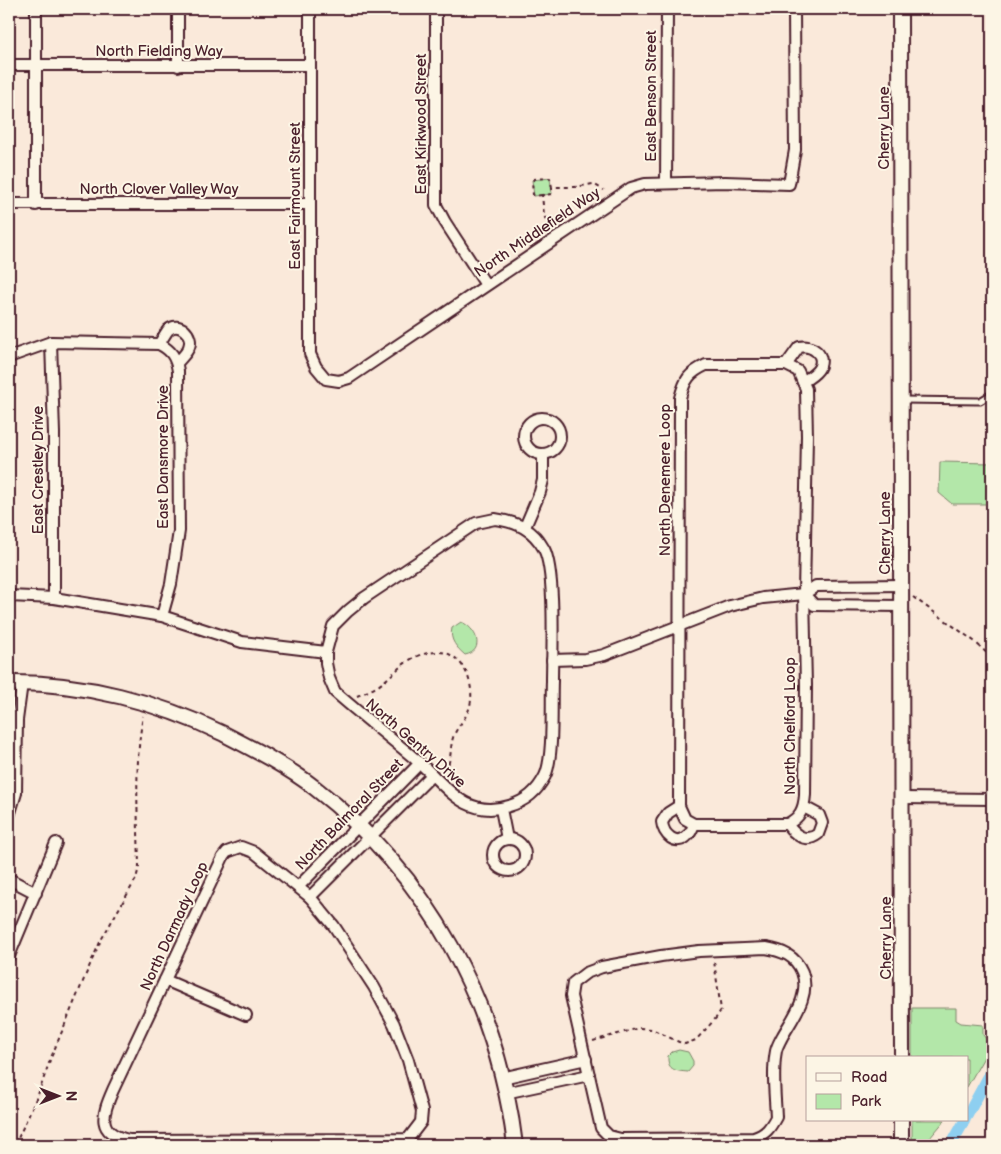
<svg xmlns="http://www.w3.org/2000/svg" width="1001" height="1154" viewBox="0 0 1001 1154" font-family="'Balsamiq Sans',sans-serif">
	<style>
		.green { fill: #b3e7a9; stroke: #7e836a }
		.lines { fill: none; stroke-linecap: round; stroke-linejoin: round }
		.canal { stroke: #8ecff0; stroke-width: 11 }
		.lane-casing { stroke: #4a1f2b; stroke-width: 9 }
		.street-casing { stroke: #4a1f2b; stroke-width: 14 }
		.secondary-casing { stroke: #4a1f2b; stroke-width: 18 }
		.path { stroke: #4a1f2b; stroke-width: 2; stroke-dasharray: 4 4; stroke-linecap: butt }
		.lane { stroke: #fcf5e5; stroke-width: 5 }
		.street { stroke: #fcf5e5; stroke-width: 10 }
		.secondary { stroke: #fcf5e5; stroke-width: 14 }
		.labels { text-anchor: middle; stroke-width: 4; stroke-linejoin: round; paint-order: stroke }
		.street-label { font-size: 15px; fill: #4a1f2b; stroke: #fcf5e5 }
	</style>
	<rect width="100%" height="100%" fill="#fae9da"/>
	<filter id="ink" filterUnits="userSpaceOnUse"><feTurbulence type="fractalNoise" baseFrequency=".02" numOctaves="2"/><feDisplacementMap in="SourceGraphic" scale="10" xChannelSelector="R" yChannelSelector="G"/><feConvolveMatrix kernelMatrix="1 2 1 2 8 2 1 2 1" color-interpolation-filters="sRGB"/></filter>
	<g filter="url(#ink)">
		<g class="green">
			<path d="M550,178L552,194L534,196L532,180Z"/>
			<path d="M940,462L992,463V504H952L939,493Z"/>
			<path d="M461,622C476,627 486,651 465,655C457,648 449,640 452,628Z"/>
			<path d="M912,1008H956V1020L961,1023L983,1025V1035L991,1045L967,1087V1058H912Z"/>
			<path d="M679,1050L688,1052L693,1061V1066L688,1072C677,1071 667,1071 668,1056L672,1052Z"/>
			<path d="M912,1120H945L924,1145H912Z"/>
		</g>
		<g class="lines">
			<g class="canal">
				<path d="M967,1116L992,1070"/>
				<path d="M951,1145L965,1120"/>
			</g>
			<g class="lane-casing">
				<path id="lane" d="M902,400L980,401L992,394"/>
			</g>
			<g class="street-casing">
				<g id="street">
					<path d="M178,9V66"/>
					<path d="M310,9V354L316,367L326,379L339,381L349,378L631,188L645,184L725,182L789,184L795,150L794,9"/>
					<path d="M436,9V205L445,222L486,285"/>
					<path d="M9,65H310"/>
					<path d="M666,183L667,9"/>
					<path d="M9,204H309"/>
					<path d="M36,205V9"/>
					<path d="M51,342L54,433V598"/>
					<path d="M159,344C162,340 165,334 168,330C179,320 194,335 189,347C187,353 181,358 177,363"/>
					<path d="M9,357L51,342L159,344C171,350 176,357 178,371L179,531L171,584L162,616"/>
					<path d="M706,365H786L798,371L806,389L807,436L804,594L806,685L805,795C804,809 800,818 787,824H694L685,819L679,806L680,398C685,379 689,373 706,365Z"/>
					<path d="M786,365L799,347C812,344 826,355 819,368C816,374 808,378 803,382"/>
					<circle cx="542" cy="436" r="18"/>
					<path d="M495,519C517,522 533,529 544,549C556,573 552,652 552,681C551,704 554,757 545,776C537,792 526,801 509,806C463,820 445,783 414,758C388,736 361,715 335,692L329,678L326,663V652L333,626L348,611L364,598L476,523Z"/>
					<path d="M525,527L540,492L543,480V454"/>
					<path d="M804,594L814,605L902,606"/>
					<path d="M9,596L54,598L162,616L242,642L326,652"/>
					<path d="M552,660L585,659L604,655L730,606L763,598L804,594L816,586L902,585"/>
					<path d="M902,798L992,799"/>
					<path d="M679,806L668,813L662,822C663,834 676,848 688,835C691,833 693,827 694,824"/>
					<path d="M501,809L507,839"/>
					<path d="M9,816L16,793L17,720L22,683"/>
					<path d="M787,824C794,834 805,844 818,834L822,823L819,815L804,807"/>
					<circle cx="509" cy="855" r="16"/>
					<path d="M241,847L254,852L310,897L334,926L374,987L394,1024L408,1060L422,1111L421,1122L408,1139L129,1140C96,1133 102,1115 113,1090L223,857L227,852Z"/>
					<path d="M9,879L36,893"/>
					<path d="M299,886L420,763"/>
					<path d="M310,897L432,775"/>
					<path d="M766,948C782,951 795,955 802,972C811,996 793,1017 782,1037C780,1041 777,1046 776,1051C772,1072 775,1095 776,1117C770,1128 766,1134 754,1138L621,1139L609,1136L601,1128L571,996L573,983L586,973L602,967L661,956L699,951Z"/>
					<path d="M9,956L56,843"/>
					<path d="M165,980L246,1015"/>
					<path d="M502,1078L586,1059"/>
					<path d="M505,1093L589,1075"/>
				</g>
			</g>
			<g class="secondary-casing">
				<g id="secondary">
					<path d="M900,9L902,1058"/>
					<path d="M9,683C83,682 158,702 224,734C255,750 288,767 315,788C428,875 498,1004 515,1145"/>
					<path d="M901,1145V1120"/>
				</g>
			</g>
			<g class="path">
				<path d="M542,195L535,196L533,195L532,182L534,179L550,178L552,187H575L593,184L604,190"/>
				<path d="M549,228L544,215L542,195L552,194V187"/>
				<path d="M913,597L974,641L992,658"/>
				<path d="M357,696C364,693 371,690 378,686C398,672 406,654 436,652C463,650 477,686 469,709C466,718 458,726 454,735C449,746 453,762 444,771"/>
				<path d="M593,1041L639,1028L652,1029L679,1042L685,1044L696,1040L716,1018L721,1010L714,961"/>
				<path d="M15,1145L39,1092L50,1060L92,960L101,940L136,879L139,867C138,816 134,766 143,716"/>
			</g>
			<use href="#lane" class="lane"/>
			<use href="#street" class="street"/>
			<use href="#secondary" class="secondary"/>
		</g>
	</g>
	<g class="labels">
		<g class="street-label">
			<text x="159" y="56">North Fielding Way</text>
			<text transform="translate(651 96) rotate(-90)" y="5">East Benson Street</text>
			<text transform="translate(421 124) rotate(-90)" y="5">East Kirkwood Street</text>
			<text transform="translate(884 128) rotate(-90)" y="5">Cherry Lane</text>
			<text x="159" y="194">North Clover Valley Way</text>
			<text transform="translate(295 196) rotate(-90)" y="5">East Fairmount Street</text>
			<text transform="translate(537 232) rotate(-34)" y="5">North Middlefield Way</text>
			<text transform="translate(163 457) rotate(-90)" y="5">East Dansmore Drive</text>
			<text transform="translate(38 470) rotate(-90)" y="5">East Crestley Drive</text>
			<text transform="translate(665 480) rotate(-90)" y="5">North Denemere Loop</text>
			<text transform="translate(885 533) rotate(-90)" y="5">Cherry Lane</text>
			<text transform="translate(790 726) rotate(-90)" y="5">North Chelford Loop</text>
			<text transform="translate(416 743) rotate(41)" y="5">North Gentry Drive</text>
			<text transform="translate(349 814) rotate(-46)" y="5">North Balmoral Street</text>
			<text transform="translate(174 926) rotate(-65)" y="5">North Darmady Loop</text>
			<text transform="translate(886 938) rotate(-90)" y="5">Cherry Lane</text>
		</g>
	</g>
	<rect width="1001" height="1154" fill="none" stroke="#fcf5e5" stroke-width="30"/>
	<rect x="15" y="15" width="971" height="1124" fill="none" stroke="#4a1f2b" stroke-width="2" filter="url(#ink)"/>
	<rect x="806" y="1056" width="162" height="65" fill="#fcf5e5" stroke="#b59f9b"/>
	<rect x="816" y="1073" width="25" height="8" fill="#fcf5e5" stroke="#b59f9b"/>
	<text x="851" y="1082" font-size="15" fill="#4a1f2b">Road</text>
	<rect x="816" y="1094" width="25" height="15" fill="#b3e7a9" stroke="#b59f9b"/>
	<text x="851" y="1106" font-size="15" fill="#4a1f2b">Park</text>
	<g transform="translate(58 1096) rotate(90)" stroke="#fcf5e5" stroke-width="4" paint-order="stroke">
	<path d="M0-4L9 19L0 12L-9 19Z" fill="#4a1f2b"/>
	<text y="-8" font-size="14" font-weight="bold" text-anchor="middle" fill="#4a1f2b">N</text>
	</g>
</svg>
